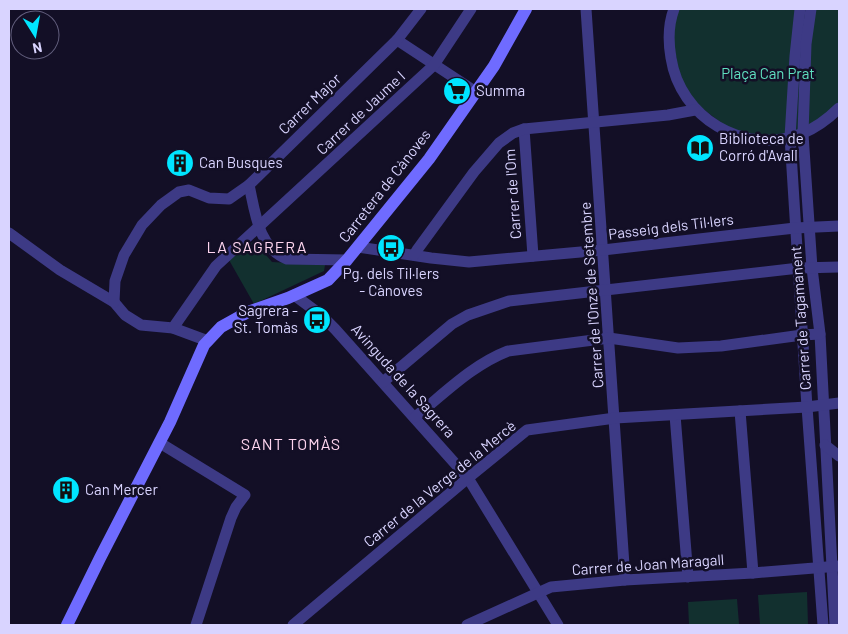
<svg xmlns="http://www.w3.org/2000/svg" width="848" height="634" viewBox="0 0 848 634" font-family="Barlow,sans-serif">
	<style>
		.green { fill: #12302f }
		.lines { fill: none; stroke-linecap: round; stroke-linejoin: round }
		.street { stroke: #3d3a85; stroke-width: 11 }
		.secondary { stroke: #6f6bff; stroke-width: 12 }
		.labels { text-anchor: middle; stroke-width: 5; stroke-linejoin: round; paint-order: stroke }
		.park-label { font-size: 15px; fill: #5fe0c0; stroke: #130f26 }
		.poi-label { font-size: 15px; fill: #d9d4ff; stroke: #130f26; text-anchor: start }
		.street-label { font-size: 15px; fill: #d9d4ff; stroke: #130f26 }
		.neighbourhood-label { font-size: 16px; letter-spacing: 1px; fill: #ffd6f0; stroke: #130f26 }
	</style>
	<rect width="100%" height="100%" fill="#130f26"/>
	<g class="green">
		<path d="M674,9H839V108L790,137H740L682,93L670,19Z"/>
		<path d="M254,241L272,262L325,265L324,271L254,304L229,260Z"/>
		<path d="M807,592L808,625H760L758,595Z"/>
		<path d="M737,599L739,624L689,625L688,602Z"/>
	</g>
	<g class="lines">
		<g class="street">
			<path d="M586,9L625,580"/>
			<path d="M674,9C668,25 668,41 671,58C680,117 743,156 801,134C816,128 828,119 839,108"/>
			<path d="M800,9L795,56L790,137L807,407L823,625"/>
			<path d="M811,9L806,44L803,134L812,268L820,334L835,625"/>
			<path d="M397,40L476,92"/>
			<path d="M524,129L533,256"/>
			<path d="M249,185C255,211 258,248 287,259L347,260"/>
			<path d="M9,233L60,270L114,302L125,315L141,325L173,328L208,341"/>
			<path d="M358,247L431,258L469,262L603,250L795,228L839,226"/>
			<path d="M414,255L417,250L474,172L499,143L513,133L524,129L668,115L695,110"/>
			<path d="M294,295L321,315L335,329L468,478L558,625"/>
			<path d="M114,302L115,281L124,255L142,225L161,205L179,192L189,190L209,198L229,199L249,185L397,40L421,9"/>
			<path d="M173,328L216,266L434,65L471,9"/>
			<path d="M383,382L452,324L468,315L509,301L799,268L839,267"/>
			<path d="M740,411L753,573"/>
			<path d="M675,415L688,577"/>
			<path d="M415,417C445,393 472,365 508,351L609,338L678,348L721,346L802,335L820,334"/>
			<path d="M160,443L245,495L236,507L231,518L196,625"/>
			<path d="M825,445L839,456"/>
			<path d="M293,625L468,478L527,430L615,418L807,407L839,403"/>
			<path d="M467,625L551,587L625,580L753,573L839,566"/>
		</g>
		<path class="secondary" d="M67,625L100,558L170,422L204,345L221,327L248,312L288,298L328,280L347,260L429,159L494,66L526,9"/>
	</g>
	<defs>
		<g id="supermarket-disc" transform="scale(1.4375)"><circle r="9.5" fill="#00e5ff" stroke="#130f26"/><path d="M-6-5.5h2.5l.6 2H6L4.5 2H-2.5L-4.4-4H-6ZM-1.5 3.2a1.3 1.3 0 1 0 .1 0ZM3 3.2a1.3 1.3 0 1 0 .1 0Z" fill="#111"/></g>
		<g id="library-disc" transform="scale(1.4375)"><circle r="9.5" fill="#00e5ff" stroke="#130f26"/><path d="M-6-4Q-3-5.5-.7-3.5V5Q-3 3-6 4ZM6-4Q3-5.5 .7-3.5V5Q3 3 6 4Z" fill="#111"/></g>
		<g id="building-disc" transform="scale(1.4375)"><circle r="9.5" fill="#00e5ff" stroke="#130f26"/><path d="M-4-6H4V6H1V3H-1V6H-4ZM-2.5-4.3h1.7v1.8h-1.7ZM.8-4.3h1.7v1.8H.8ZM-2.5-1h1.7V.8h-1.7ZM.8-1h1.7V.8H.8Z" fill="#111"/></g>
		<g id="bus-disc" transform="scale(1.4375)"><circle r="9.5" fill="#00e5ff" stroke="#130f26"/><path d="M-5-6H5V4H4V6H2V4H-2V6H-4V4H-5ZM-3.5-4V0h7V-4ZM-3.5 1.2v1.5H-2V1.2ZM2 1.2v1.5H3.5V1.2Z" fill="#111"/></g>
	</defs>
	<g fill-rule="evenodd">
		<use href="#supermarket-disc" x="457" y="91"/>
		<use href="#library-disc" x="700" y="148"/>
		<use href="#building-disc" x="180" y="163"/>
		<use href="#bus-disc" x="391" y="248"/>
		<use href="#bus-disc" x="317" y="320"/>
		<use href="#building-disc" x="66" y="490"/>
	</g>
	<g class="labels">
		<g class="park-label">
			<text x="768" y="79">Plaça Can Prat</text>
		</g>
		<g class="poi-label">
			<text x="476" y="96">Summa</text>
			<text x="719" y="144">Biblioteca de<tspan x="719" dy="17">Corró d'Avall</tspan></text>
			<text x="199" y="168">Can Busques</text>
			<text x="391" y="279" text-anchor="middle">Pg. dels Til·lers<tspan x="391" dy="17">- Cànoves</tspan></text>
			<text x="298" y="316" text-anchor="end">Sagrera -<tspan x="298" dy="17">St. Tomàs</tspan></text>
			<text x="85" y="495">Can Mercer</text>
		</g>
		<g class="street-label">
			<text transform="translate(310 104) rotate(-44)" y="5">Carrer Major</text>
			<text transform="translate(361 113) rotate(-43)" y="5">Carrer de Jaume I</text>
			<text transform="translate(385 186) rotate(-52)" y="5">Carretera de Cànoves</text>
			<text transform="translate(513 194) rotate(-94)" y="5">Carrer de l'Om</text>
			<text transform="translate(671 227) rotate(-7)" y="5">Passeig dels Til·lers</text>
			<text transform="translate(592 295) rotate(-94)" y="5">Carrer de l'Onze de Setembre</text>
			<text transform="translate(801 318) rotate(-94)" y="5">Carrer de Tagamanent</text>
			<text transform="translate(403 381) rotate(48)" y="5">Avinguda de la Sagrera</text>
			<text transform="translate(440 484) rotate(-39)" y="5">Carrer de la Verge de la Mercè</text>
			<text transform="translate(648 565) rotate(-4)" y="5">Carrer de Joan Maragall</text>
		</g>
		<g class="neighbourhood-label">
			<text x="257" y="253">LA SAGRERA</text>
			<text x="291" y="450">SANT TOMÀS</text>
		</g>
	</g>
	<rect width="848" height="634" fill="none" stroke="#d9d4ff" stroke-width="20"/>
	<g transform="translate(35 35) rotate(169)"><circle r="24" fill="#130f26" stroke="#625e7d"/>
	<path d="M0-4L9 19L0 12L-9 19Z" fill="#00e5ff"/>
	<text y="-8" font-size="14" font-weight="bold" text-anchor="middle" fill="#d9d4ff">N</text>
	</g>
</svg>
